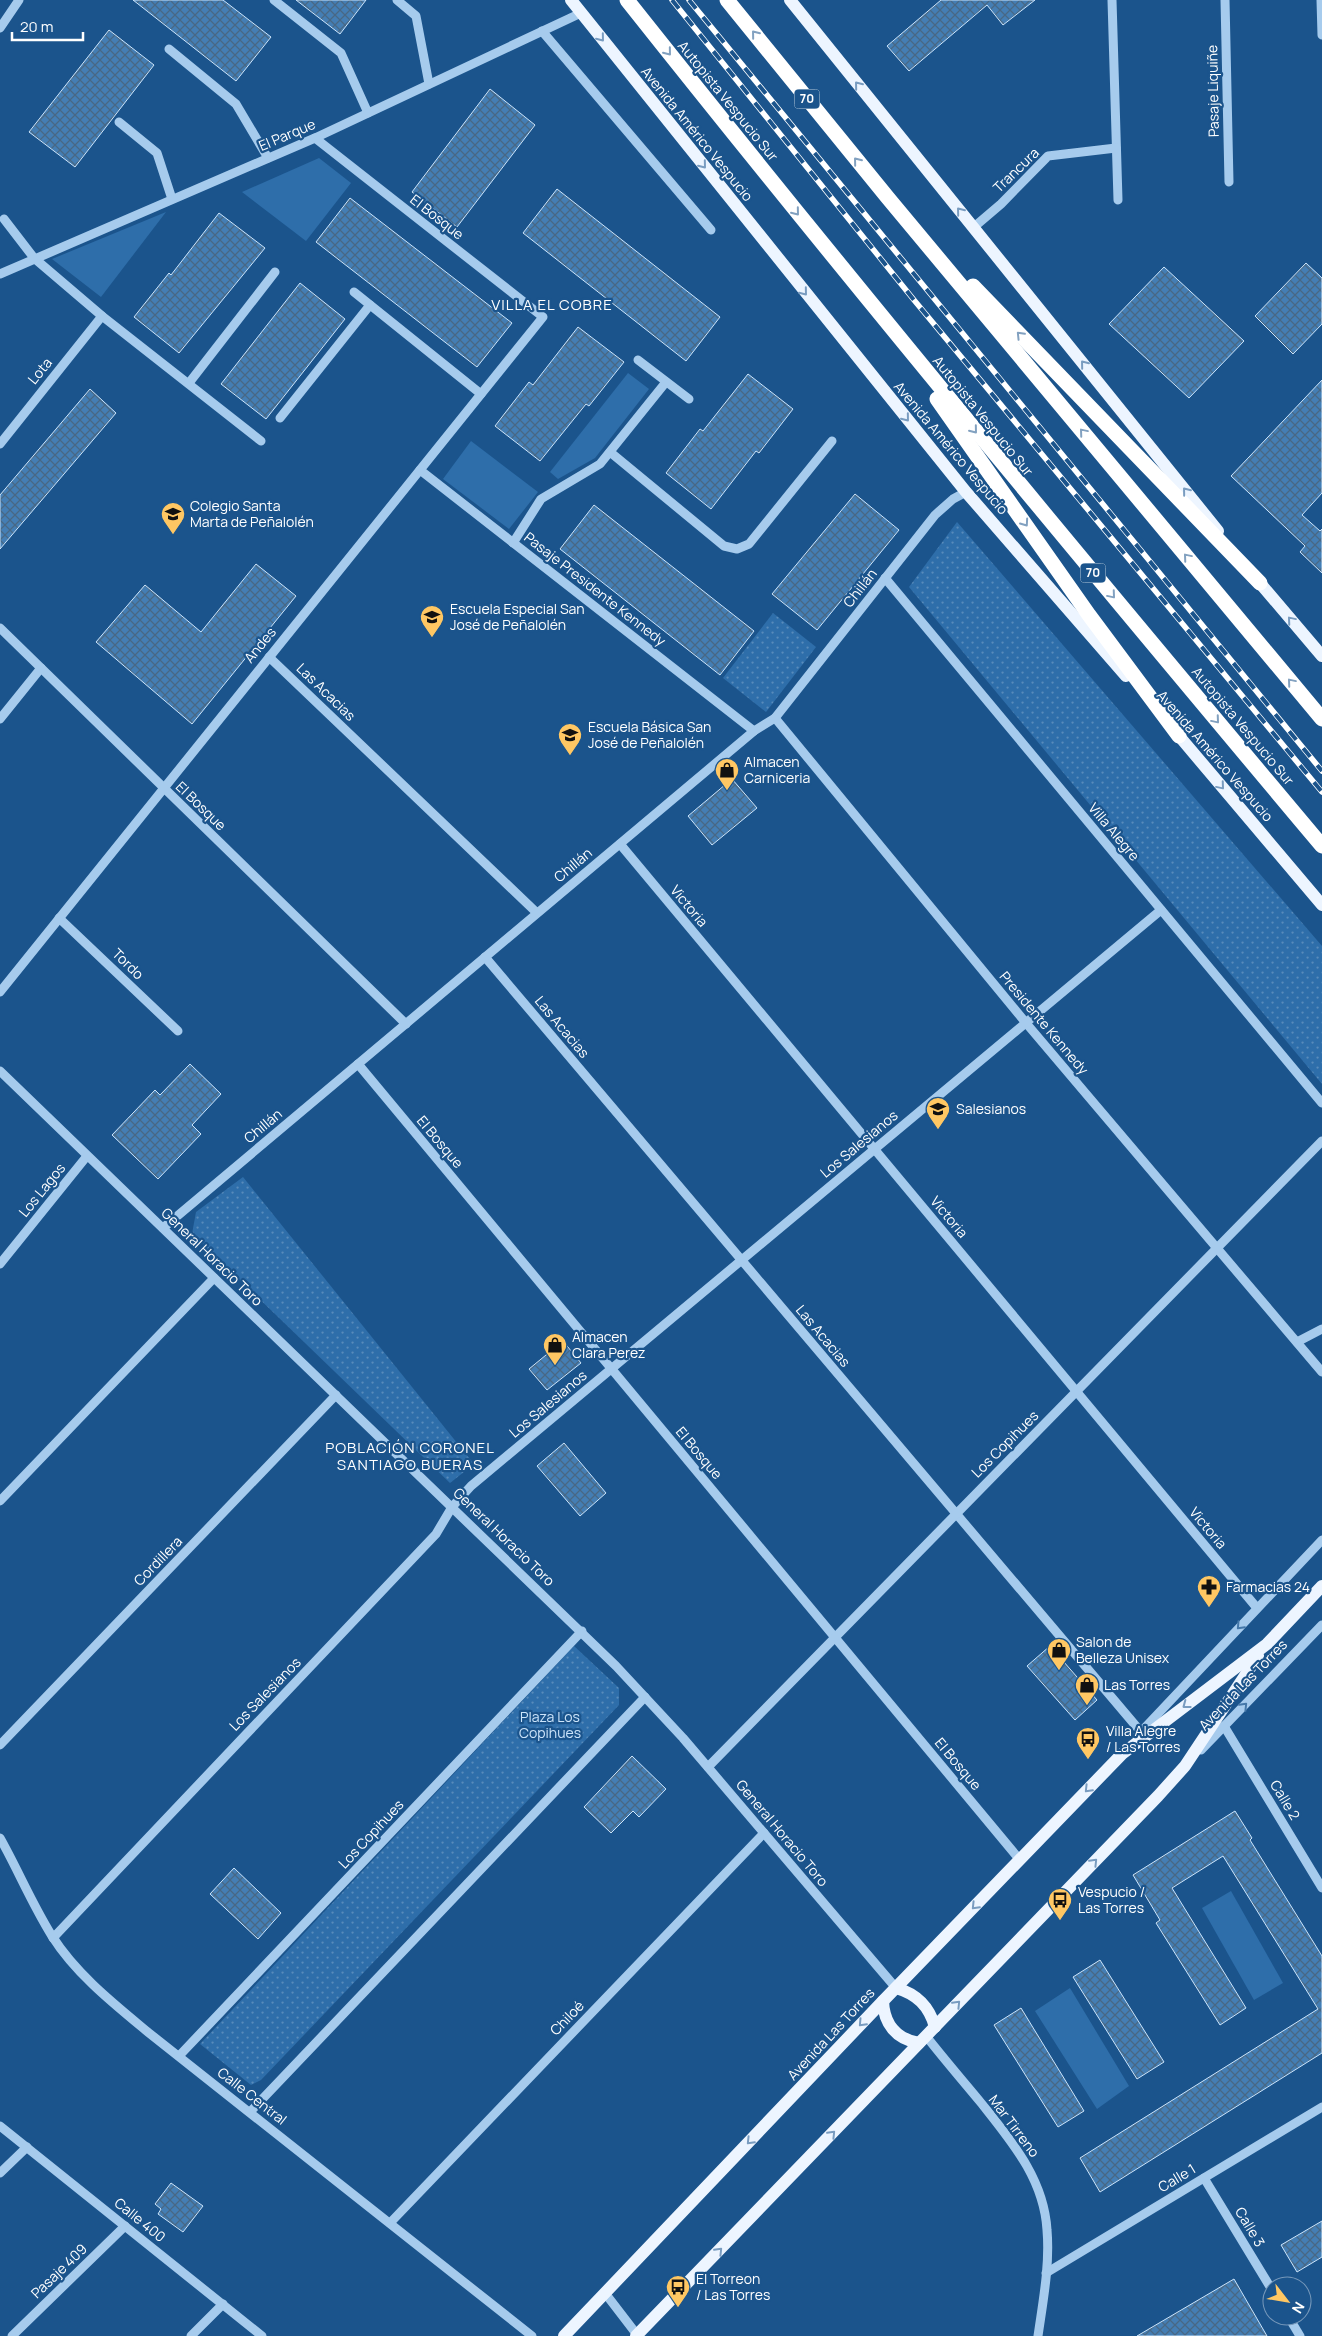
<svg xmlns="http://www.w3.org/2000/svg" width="1322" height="2336" viewBox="0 0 1322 2336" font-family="Manrope,sans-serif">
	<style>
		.grass { fill: #2e6eaa }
		.park { fill: url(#park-dots) }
		.building { fill: url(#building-cross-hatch); stroke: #cce4fa }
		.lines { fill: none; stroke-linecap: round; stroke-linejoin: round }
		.minor { stroke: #a6cbed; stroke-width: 9 }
		.major { stroke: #edf5ff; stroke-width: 12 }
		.highway { stroke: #fff; stroke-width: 15 }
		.rail-casing { stroke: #fff; stroke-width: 5.5 }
		.rail { stroke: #1b548c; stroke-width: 4; stroke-dasharray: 11; stroke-linecap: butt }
		.oneway { stroke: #82a1c0 }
		.oneway2 { stroke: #799cc0 }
		.oneway3 { stroke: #4578a9 }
		.labels { text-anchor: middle; stroke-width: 4.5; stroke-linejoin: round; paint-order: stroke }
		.shield { fill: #1b548c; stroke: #bbccdc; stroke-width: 1 }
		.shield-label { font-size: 12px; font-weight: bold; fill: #fff }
		.street-label { font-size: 14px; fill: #fff; stroke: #1b548c }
		.poi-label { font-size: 14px; fill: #fff; stroke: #1b548c; text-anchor: start }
		.park-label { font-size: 14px; fill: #cce4fa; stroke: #1b548c }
		.neighbourhood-label { font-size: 15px; letter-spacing: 1px; fill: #fff; stroke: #1b548c }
	</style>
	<defs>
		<pattern id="park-dots" width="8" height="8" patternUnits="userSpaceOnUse" patternTransform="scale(1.25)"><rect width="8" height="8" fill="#2e6eaa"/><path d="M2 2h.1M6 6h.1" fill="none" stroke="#588bbb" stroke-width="1.8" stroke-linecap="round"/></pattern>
		<pattern id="building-cross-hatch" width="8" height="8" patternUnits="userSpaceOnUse" patternTransform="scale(1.25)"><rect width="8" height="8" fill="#447eb4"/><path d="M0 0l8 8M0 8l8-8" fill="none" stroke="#486885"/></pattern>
	</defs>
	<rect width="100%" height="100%" fill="#1b548c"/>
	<g class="grass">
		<path d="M319,158L351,183L306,241L242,192Z"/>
		<path d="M166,212L101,297L52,259Z"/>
		<path d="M628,373L649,389L595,458L558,479L550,472Z"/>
		<path d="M471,441L538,492L509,529L443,479Z"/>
		<path d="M1231,1891L1283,1983L1254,2000L1202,1908Z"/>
		<path d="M1070,1988L1129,2086L1097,2109L1035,2011Z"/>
	</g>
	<g class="park">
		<path d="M957,522L1322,946V1084L909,587Z"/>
		<path d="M773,613L816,647L766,712L723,678Z"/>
		<path d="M243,1177L474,1464L450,1483L192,1234L196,1212Z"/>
		<path d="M574,1646L619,1688V1705L261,2080L251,2085L200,2044Z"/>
	</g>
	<g class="building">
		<path d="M133,0H223L271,37L236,81Z"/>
		<path d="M296,0H366L340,34Z"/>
		<path d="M941,0H1035L1003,25L987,5L909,71L887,46Z"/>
		<path d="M109,30L154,65L75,167L29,132Z"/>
		<path d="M490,89L535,125L457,227L412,192Z"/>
		<path d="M557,189L720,317L686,361L523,233Z"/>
		<path d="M350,198L512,323L477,367L316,242Z"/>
		<path d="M219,213L265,248L179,353L134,317L169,273L171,275Z"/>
		<path d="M1306,263L1322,278V324L1293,354L1255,316Z"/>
		<path d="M1164,267L1244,341L1189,398L1109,324Z"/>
		<path d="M300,283L345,319L266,419L221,384Z"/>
		<path d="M578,327L624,362L589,406L586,404L540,461L495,426L529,382L533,385Z"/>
		<path d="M748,374L793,409L759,453L756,451L711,509L666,473L700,429L703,431Z"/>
		<path d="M1322,380V493L1302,515L1320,531L1322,529V573L1300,552L1305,546L1231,476Z"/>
		<path d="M90,389L116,413L0,549V495Z"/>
		<path d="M855,494L899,530L817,630L772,594Z"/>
		<path d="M594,505L754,631L720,675L560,549Z"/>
		<path d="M256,564L296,596L192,724L96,642L145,585L201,632Z"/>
		<path d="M732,779L757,808L712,845L688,816Z"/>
		<path d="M190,1064L221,1094L192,1125L201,1134L158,1179L112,1135L155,1090L160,1095Z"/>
		<path d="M563,1341L581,1363L547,1390L529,1369Z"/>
		<path d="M564,1443L606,1493L580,1516L537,1466Z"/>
		<path d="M1050,1646L1097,1700L1075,1720L1027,1666Z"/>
		<path d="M632,1756L666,1789L639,1817L633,1811L611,1833L584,1807Z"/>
		<path d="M1235,1811L1252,1838L1250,1840L1322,1956V2053L1100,2192L1080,2158L1318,2009L1223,1856L1172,1888L1246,2008L1220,2025L1156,1923L1160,1920L1133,1875Z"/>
		<path d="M234,1868L281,1913L258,1939L210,1894Z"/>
		<path d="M1100,1960L1164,2062L1137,2079L1073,1977Z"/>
		<path d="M1021,2008L1084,2111L1058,2127L994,2025Z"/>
		<path d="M171,2183L203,2206L183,2232L158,2214L161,2209L155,2204Z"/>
		<path d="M1322,2221V2257L1297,2272L1281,2245Z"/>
		<path d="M1234,2279L1267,2336H1137Z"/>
	</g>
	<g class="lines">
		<g class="minor">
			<path d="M274,0L341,53L368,113"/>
			<path d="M397,0L416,16L429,84"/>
			<path d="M1112,0L1118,200"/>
			<path d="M1225,0L1229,182"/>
			<path d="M1321,0L1322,35"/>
			<path d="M0,28L19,0"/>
			<path d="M542,31L711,230"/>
			<path d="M169,49L236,104L268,158"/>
			<path d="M119,122L157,153L172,199"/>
			<path d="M4,219L34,258L102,316L261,441"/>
			<path d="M974,227L1001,204L1048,156L1116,148"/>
			<path d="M0,274L315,138L581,13"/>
			<path d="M354,292L481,394"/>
			<path d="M638,360L689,399"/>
			<path d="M189,383L275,272"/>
			<path d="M280,418L370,305"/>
			<path d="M0,444L102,316"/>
			<path d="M610,452L724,546L737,549L749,544L832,441"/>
			<path d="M420,470L754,731"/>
			<path d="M513,543L541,499L600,464L666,382"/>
			<path d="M885,578L1322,1103"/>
			<path d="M0,628L406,1024"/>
			<path d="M269,657L537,913"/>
			<path d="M775,718L1026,1023L1322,1372"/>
			<path d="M0,719L41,668"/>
			<path d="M620,844L1257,1608"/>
			<path d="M59,918L178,1031"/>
			<path d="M485,957L1141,1732"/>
			<path d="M0,992L543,317L315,138"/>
			<path d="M358,1064L1020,1860"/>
			<path d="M0,1071L616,1666L683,1738L896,1988"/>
			<path d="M163,1228L754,731L775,718L935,515L953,499L966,492"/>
			<path d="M0,1264L87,1156"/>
			<path d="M1297,1342L1322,1329"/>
			<path d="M0,1501L214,1278"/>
			<path d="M1224,1726L1322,1888"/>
			<path d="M1137,1736L1322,1540"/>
			<path d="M0,1745L336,1395"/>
			<path d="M1201,1750L1322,1625"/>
			<path d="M708,1767L1322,1141"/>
			<path d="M0,1838C18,1870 32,1904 52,1936C76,1974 114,2004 149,2033L532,2336"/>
			<path d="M53,1938L436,1534L452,1507L471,1486L1161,910"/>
			<path d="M926,2036C944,2059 963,2081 982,2104C1012,2142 1044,2179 1047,2230C1050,2265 1043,2301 1038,2336"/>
			<path d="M179,2056L582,1631"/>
			<path d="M250,2112L645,1697"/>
			<path d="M0,2126L262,2336"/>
			<path d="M0,2173L27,2147"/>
			<path d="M1204,2178L1272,2290"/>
			<path d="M390,2223L764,1833"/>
			<path d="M1046,2273L1322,2107"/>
			<path d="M605,2293L638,2336"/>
			<path d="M1288,2316L1300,2336"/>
			<path d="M12,2336L125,2226"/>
			<path d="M191,2336L223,2304"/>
		</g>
		<g class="major">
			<path d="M571,0L966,492L1126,676"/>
			<path d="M790,0L1218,531"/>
			<path d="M1254,576L1322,656"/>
			<path d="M1174,730L1322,905"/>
			<path d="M896,1988C917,1994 929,2006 935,2027"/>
			<path d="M883,2001C884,2024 896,2039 919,2043"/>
			<path d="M564,2336L883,2001L1122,1754L1267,1644L1322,1586"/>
			<path d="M636,2336L1158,1796L1185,1766L1258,1656"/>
		</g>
		<g class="highway">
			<path d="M627,0C854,286 1087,566 1322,846"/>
			<path d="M727,0L888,198L1322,719"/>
			<path d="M973,286L1260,583"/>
			<path d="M937,399L1089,615L1179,736"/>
		</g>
		<g class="rail-casing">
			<g id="rail">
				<path d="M672,0L914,300L1322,792"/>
				<path d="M689,0L1322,771"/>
			</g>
		</g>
		<use href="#rail" class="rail"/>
	</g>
	<defs><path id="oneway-chevron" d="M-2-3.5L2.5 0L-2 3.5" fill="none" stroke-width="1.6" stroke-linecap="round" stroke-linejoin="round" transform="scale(1.25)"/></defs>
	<g class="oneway">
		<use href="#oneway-chevron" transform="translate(755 34) rotate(-129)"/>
		<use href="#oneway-chevron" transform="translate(668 52) rotate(51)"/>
		<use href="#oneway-chevron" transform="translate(857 161) rotate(-129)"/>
		<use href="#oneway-chevron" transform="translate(796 212) rotate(51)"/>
		<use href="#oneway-chevron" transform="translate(1020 335) rotate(-134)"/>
		<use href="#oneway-chevron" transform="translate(974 430) rotate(51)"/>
		<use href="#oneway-chevron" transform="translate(1083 432) rotate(-130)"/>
		<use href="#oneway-chevron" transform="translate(1025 523) rotate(55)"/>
		<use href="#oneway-chevron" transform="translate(1187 557) rotate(-130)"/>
		<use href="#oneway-chevron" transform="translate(1112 595) rotate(50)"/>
		<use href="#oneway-chevron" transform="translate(1291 682) rotate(-130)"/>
		<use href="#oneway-chevron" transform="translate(1216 720) rotate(50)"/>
	</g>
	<g class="oneway2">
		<use href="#oneway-chevron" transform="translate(601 38) rotate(51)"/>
		<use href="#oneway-chevron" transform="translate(858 85) rotate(-129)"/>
		<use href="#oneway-chevron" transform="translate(703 165) rotate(51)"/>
		<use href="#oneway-chevron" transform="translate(960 211) rotate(-129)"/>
		<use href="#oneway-chevron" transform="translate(804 292) rotate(51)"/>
		<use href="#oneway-chevron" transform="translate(1084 364) rotate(-129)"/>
		<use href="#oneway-chevron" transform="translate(906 418) rotate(51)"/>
		<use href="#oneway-chevron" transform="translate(1186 491) rotate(-129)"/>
		<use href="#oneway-chevron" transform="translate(1291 620) rotate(-130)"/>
		<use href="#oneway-chevron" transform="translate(1221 786) rotate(50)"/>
		<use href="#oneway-chevron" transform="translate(1186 1705) rotate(143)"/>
		<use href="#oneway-chevron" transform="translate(1088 1789) rotate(134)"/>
		<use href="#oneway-chevron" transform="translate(1094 1862) rotate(-46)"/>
		<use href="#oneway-chevron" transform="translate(975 1906) rotate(134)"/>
		<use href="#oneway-chevron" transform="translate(957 2004) rotate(-46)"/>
		<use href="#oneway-chevron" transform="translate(862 2023) rotate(133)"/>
		<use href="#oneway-chevron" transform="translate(832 2134) rotate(-46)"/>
		<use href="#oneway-chevron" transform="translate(750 2141) rotate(134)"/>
		<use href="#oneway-chevron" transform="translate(719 2251) rotate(-46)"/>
	</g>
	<g class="oneway3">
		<use href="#oneway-chevron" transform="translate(1240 1626) rotate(133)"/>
		<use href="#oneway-chevron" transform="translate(1244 1706) rotate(-46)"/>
	</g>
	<defs>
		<g id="school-pin" transform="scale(1.25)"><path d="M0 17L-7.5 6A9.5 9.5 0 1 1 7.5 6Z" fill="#ffc763" stroke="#1b548c"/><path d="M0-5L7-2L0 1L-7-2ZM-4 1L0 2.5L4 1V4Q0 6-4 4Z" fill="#111"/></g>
		<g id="shop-pin" transform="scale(1.25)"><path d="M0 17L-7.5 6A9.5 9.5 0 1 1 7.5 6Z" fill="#ffc763" stroke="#1b548c"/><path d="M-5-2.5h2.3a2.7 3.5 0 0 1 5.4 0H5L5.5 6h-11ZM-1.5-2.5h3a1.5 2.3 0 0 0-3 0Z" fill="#111"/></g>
		<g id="pharmacy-pin" transform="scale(1.25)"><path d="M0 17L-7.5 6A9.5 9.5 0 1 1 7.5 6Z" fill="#ffc763" stroke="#1b548c"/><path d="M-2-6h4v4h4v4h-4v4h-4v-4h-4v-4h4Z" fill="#111"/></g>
		<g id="bus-pin" transform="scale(1.25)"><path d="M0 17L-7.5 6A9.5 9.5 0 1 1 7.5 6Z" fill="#ffc763" stroke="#1b548c"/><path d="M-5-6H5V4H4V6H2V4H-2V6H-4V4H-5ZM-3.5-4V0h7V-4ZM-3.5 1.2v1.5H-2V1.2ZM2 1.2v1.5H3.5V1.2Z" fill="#111"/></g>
	</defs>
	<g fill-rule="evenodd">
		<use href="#school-pin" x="173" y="514"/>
		<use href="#school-pin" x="432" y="617"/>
		<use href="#school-pin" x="570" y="735"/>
		<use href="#shop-pin" x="727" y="770"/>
		<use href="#school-pin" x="938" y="1109"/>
		<use href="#shop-pin" x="555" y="1345"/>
		<use href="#pharmacy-pin" x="1209" y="1587"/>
		<use href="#shop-pin" x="1059" y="1650"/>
		<use href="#shop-pin" x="1087" y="1685"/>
		<use href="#bus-pin" x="1088" y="1739"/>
		<use href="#bus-pin" x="1060" y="1900"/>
		<use href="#bus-pin" x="678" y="2287"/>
	</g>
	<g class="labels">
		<g class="shield">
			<rect x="794.5" y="89.5" width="25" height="19" rx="4"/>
			<rect x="1080.5" y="563.5" width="25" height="19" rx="4"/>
		</g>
		<g class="shield-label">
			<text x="807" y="103">70</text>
			<text x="1093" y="577">70</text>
		</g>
		<g class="street-label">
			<text transform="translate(1213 91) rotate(-91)" y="5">Pasaje Liquiñe</text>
			<text transform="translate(728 101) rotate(51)" y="5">Autopista Vespucio Sur</text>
			<text transform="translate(697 134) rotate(51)" y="5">Avenida Américo Vespucio</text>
			<text transform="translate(287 135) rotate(-23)" y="5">El Parque</text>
			<text transform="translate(1016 170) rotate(-44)" y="5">Trancura</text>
			<text transform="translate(437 217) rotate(38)" y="5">El Bosque</text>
			<text transform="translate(40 371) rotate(-51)" y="5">Lota</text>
			<text transform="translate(983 416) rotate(51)" y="5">Autopista Vespucio Sur</text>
			<text transform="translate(951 448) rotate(50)" y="5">Avenida Américo Vespucio</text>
			<text transform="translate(860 588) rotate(-52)" y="5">Chillán</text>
			<text transform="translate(595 589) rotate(38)" y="5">Pasaje Presidente Kennedy</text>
			<text transform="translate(260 645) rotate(-51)" y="5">Andes</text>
			<text transform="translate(326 692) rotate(44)" y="5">Las Acacias</text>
			<text transform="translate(1243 726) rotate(50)" y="5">Autopista Vespucio Sur</text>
			<text transform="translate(1215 756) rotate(49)" y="5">Avenida Américo Vespucio</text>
			<text transform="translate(201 806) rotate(44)" y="5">El Bosque</text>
			<text transform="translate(1114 832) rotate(50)" y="5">Villa Alegre</text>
			<text transform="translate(573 865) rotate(-40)" y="5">Chillán</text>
			<text transform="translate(689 906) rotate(50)" y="5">Victoria</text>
			<text transform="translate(128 964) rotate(44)" y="5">Tordo</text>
			<text transform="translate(1044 1023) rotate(50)" y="5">Presidente Kennedy</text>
			<text transform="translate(562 1027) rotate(50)" y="5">Las Acacias</text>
			<text transform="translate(263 1126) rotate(-40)" y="5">Chillán</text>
			<text transform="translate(440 1142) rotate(50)" y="5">El Bosque</text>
			<text transform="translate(859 1144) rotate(-40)" y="5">Los Salesianos</text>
			<text transform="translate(42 1190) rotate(-51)" y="5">Los Lagos</text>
			<text transform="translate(949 1217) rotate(50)" y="5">Victoria</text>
			<text transform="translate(212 1257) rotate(44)" y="5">General Horacio Toro</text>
			<text transform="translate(823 1336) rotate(50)" y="5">Las Acacias</text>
			<text transform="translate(548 1404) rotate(-40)" y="5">Los Salesianos</text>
			<text transform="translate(1005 1444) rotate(-45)" y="5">Los Copihues</text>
			<text transform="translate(699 1453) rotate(50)" y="5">El Bosque</text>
			<text transform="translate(1208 1528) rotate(50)" y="5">Victoria</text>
			<text transform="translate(504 1537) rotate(44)" y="5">General Horacio Toro</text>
			<text transform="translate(158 1561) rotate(-46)" y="5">Cordillera</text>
			<text transform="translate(1243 1685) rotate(-46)" y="5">Avenida Las Torres</text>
			<text transform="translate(265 1694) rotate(-46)" y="5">Los Salesianos</text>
			<text transform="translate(958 1764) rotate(50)" y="5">El Bosque</text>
			<text transform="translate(1285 1800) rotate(59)" y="5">Calle 2</text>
			<text transform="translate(782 1833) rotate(50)" y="5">General Horacio Toro</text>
			<text transform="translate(371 1834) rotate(-47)" y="5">Los Copihues</text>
			<text transform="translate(567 2018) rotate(-46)" y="5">Chiloé</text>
			<text transform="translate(831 2034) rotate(-47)" y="5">Avenida Las Torres</text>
			<text transform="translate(252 2096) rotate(38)" y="5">Calle Central</text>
			<text transform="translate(1014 2126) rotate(53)" y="5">Mar Tirreno</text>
			<text transform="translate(1177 2178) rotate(-31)" y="5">Calle 1</text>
			<text transform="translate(140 2220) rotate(39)" y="5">Calle 400</text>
			<text transform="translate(1250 2227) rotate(59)" y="5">Calle 3</text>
			<text transform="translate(59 2271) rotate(-44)" y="5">Pasaje 409</text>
		</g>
		<g class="poi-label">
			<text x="190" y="511">Colegio Santa<tspan x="190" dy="16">Marta de Peñalolén</tspan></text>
			<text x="450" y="614">Escuela Especial San<tspan x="450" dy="16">José de Peñalolén</tspan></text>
			<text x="588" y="732">Escuela Básica San<tspan x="588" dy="16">José de Peñalolén</tspan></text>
			<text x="744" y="767">Almacen<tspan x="744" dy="16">Carniceria</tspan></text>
			<text x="956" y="1114">Salesianos</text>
			<text x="572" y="1342">Almacen<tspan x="572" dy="16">Clara Perez</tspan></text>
			<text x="1226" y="1592">Farmacias 24</text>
			<text x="1076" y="1647">Salon de<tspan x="1076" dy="16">Belleza Unisex</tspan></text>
			<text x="1104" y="1690">Las Torres</text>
			<text x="1106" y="1736">Villa Alegre<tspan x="1106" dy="16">/ Las Torres</tspan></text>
			<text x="1078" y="1897">Vespucio /<tspan x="1078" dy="16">Las Torres</tspan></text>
			<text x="696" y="2284">El Torreon<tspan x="696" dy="16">/ Las Torres</tspan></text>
		</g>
		<g class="park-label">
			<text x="550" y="1722">Plaza Los<tspan x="550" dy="16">Copihues</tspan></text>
		</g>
		<g class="neighbourhood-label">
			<text x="552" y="310">VILLA EL COBRE</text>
			<text x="410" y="1453">POBLACIÓN CORONEL<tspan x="410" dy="17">SANTIAGO BUERAS</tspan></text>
		</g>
	</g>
	<g transform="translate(1287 2301) rotate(121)"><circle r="24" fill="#1b548c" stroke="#7698ba"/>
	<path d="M0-4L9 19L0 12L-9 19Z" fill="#ffc763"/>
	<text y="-8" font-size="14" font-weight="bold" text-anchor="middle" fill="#ffffff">N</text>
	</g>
	<path d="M12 32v8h71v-8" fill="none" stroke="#ffffff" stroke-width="2.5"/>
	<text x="20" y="32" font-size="15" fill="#ffffff" stroke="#1b548c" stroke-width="4" paint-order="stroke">20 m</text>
</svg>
